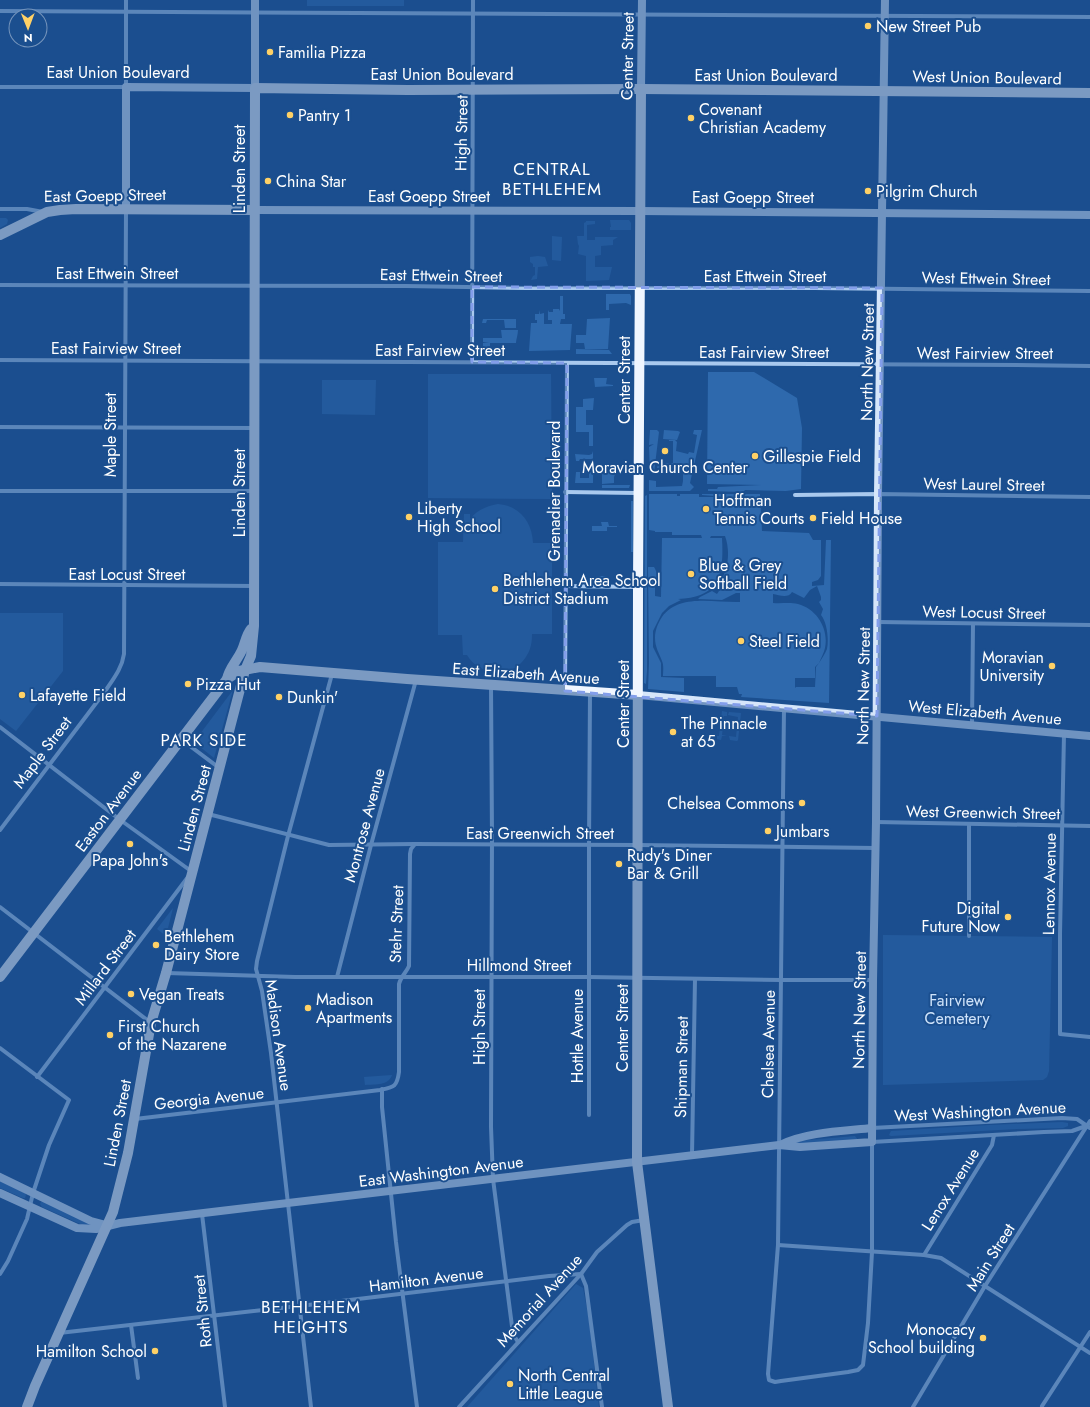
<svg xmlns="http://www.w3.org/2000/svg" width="1090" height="1407" viewBox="0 0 1090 1407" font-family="Jost,sans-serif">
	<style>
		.green { fill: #2e69ad; fill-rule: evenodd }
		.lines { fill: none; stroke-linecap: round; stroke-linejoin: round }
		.street { stroke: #a9c9ee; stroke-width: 4 }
		.secondary { stroke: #d6e6fa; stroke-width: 8 }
		.primary { stroke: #f0f6ff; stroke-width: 10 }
		.marked { fill: none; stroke: #839eea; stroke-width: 3; stroke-dasharray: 8 5; stroke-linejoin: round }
		.poi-dot { fill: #ffd166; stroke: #1b4f8f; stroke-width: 1.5 }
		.labels { text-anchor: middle; stroke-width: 4; stroke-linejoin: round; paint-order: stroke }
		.poi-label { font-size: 16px; fill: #fff; stroke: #1b4f8f; text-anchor: start }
		.street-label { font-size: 16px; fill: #fff; stroke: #1b4f8f }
		.park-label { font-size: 16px; fill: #cfe3fa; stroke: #1b4f8f }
		.neighbourhood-label { font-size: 17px; letter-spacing: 1px; fill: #fff; stroke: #1b4f8f }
	</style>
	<rect width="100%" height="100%" fill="#1b4f8f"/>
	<g class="green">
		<rect x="307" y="0" width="97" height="6"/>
		<path d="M0,218H6L8,220L7,224L0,228Z"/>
		<path d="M610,220H629L631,223V230H610V227H611Z"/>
		<path d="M586,221H595V224L587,225V240H595V237H618L613,240V245L601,246V255L595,256V267H612L609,280L586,281V256L578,254L579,246L578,244L577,236H584V223L586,222Z"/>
		<path d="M552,236L562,237L561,261L552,260Z"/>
		<path d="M538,256L545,257L548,266L538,267L537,279L531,280L533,276L535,275V267H533V264L530,262V257Z"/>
		<path d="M606,294H630L631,296V305L626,303L609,304V310H606Z"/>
		<path d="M560,296H563V314H565V319H561L560,324H572L570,350L529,351L531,323H537V320H535V314H539L540,310V314L544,313V324H552V320H548V310L549,312H553V309H559L560,311Z"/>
		<path d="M610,318L608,349H585L584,343H576V335H586L587,319Z"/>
		<path d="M483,319H516V328H505L504,320H487L486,323H482Z"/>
		<path d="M501,330H518C518,335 516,339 516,343H490V353H483V343H489L483,342V338H502Z"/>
		<path d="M576,349L609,350L612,354H576Z"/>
		<path d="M708,372H754L797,398L802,428L801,489L786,491L745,490L743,492L708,491V489H717L718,487L761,485L707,484Z"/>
		<path d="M428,374H551L552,499L428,498Z"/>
		<path d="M594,378H607L606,384L613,385V386L595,387Z"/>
		<path d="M322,380H376L375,415L322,414Z"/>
		<path d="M594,398L593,410H586V425H593V446H589V432H576V407H583V399Z"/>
		<path d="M650,430H657L659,432L654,473H650L649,447L654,444L649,445Z"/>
		<path d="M664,430L678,431L680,432L677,440L663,439Z"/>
		<path d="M694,430H702L690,483L694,487L690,491H649V480L656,481V487L682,486L683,481V468H657L658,464L673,463V441H669V440H675L677,442L676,451L688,454L689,452L694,453L697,435L693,434Z"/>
		<path d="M593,451V459H580L579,461H576L575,454L589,455L592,454Z"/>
		<path d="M591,466H593V483H575L576,472H580V478H589V469Z"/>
		<path d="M602,472H616L614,477V483L602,484Z"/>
		<path d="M602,485H630L629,488H602Z"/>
		<path d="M649,494H677V496H680V494H699V497H727L702,495V494H760L762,531L809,533L813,540H821V576L818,580L812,582V586L824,585L826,540H831L829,703L741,697L742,694H739L737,687H716V676H663C663,672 664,665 662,661C659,653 655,647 655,638C655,630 658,623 662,617C679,593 715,603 740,602V593H736L722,600L698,599L700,597L712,591L717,594L719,591L717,587C728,572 731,553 725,536H711L710,538H722C724,574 720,597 678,599L681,600L669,606L662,613L653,631V647L661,663V677L684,678V692L648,689L649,663L648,567H654C656,570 658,576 658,580L655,581V596L661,597L662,538H702L701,535H672V532H655V531L649,530ZM817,586L821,597V600L819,602L823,609L821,615C827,622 829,639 827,649C825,654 822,658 819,663C821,658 824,653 825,648C829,629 817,609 798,604C789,602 781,604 773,603V594C779,595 788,599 792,592L804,598L810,590ZM819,663L816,667L815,687H796L795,688V678H815V667Z"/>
		<path d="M647,495V671L646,684L644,683L645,507V496Z"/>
		<rect x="631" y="501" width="2" height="51"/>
		<path d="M498,504C520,506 532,522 533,543H552V634H532C532,641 531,649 527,655C514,679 480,677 467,655H463L462,635H438V542H463L464,514H470V519C477,510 487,506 498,504Z"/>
		<path d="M601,522H608L609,526H617V527H607V531H592V526H602Z"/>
		<path d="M600,576H607V582H595V577Z"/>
		<path d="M0,613H63V671L16,731L0,719Z"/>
		<path d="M233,690L214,758L194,742Z"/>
		<path d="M722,711L727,712V716H724L722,735L727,736H722L721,740L717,739V736H719Z"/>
		<path d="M729,712L741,713L738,740L737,741L730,740L729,736L736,737L738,717L728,715Z"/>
		<path d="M173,908L166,936L157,929Z"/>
		<path d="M883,935L1052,937L1049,1071L1047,1077L1043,1080L883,1085Z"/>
		<path d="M392,1075C388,1086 376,1084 365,1085L364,1077Z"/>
		<path d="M1062,1122L1068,1123V1126L1063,1128L1017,1129L891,1136L889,1135L891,1131L989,1125Z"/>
		<path d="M855,1136L858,1140L794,1144L796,1141Z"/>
		<path d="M0,1181L25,1193L26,1195L25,1198H23L0,1188Z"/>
		<path d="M44,1201L94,1226L87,1227L42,1207L40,1204L41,1202Z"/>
		<path d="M576,1284L583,1288L589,1320L599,1407H467Z"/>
	</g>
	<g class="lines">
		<g class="street">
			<path d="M0,11L1090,17"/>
			<path d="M0,87H126V0"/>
			<path d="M0,209H27L43,212"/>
			<path d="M0,285L406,286L527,288H815L1090,291"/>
			<path d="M0,360L1017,365L1090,366"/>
			<path d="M472,362L473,0"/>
			<path d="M0,427L254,428"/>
			<path d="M0,491H254"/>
			<path d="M565,492L638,493"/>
			<path d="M795,495L878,494L1090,497"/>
			<path d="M0,584L254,586"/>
			<path d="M565,586L637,587"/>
			<path d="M878,622L1090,625"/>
			<path d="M491,686L492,836L491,1127L493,1179L513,1334L518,1342"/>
			<path d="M565,690L567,363"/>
			<path d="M784,708L778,1245L768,1374L769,1380L775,1382L781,1381L848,1372L858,1370L863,1365L868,1323L872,1252V1142L1044,1132L1072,1131L1086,1126"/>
			<path d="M972,724L973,624"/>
			<path d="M0,727L119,819L191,871"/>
			<path d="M1064,734L1060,934V1034L1090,1037"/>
			<path d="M182,740L218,767"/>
			<path d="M208,814L329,845L415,844L637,845L875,848"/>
			<path d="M876,822L1090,826"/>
			<path d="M0,830L106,690C114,678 122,668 124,654L126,209"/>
			<path d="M0,907L151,1023"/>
			<path d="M969,936V824"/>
			<path d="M167,973L295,977H589L781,980H873"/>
			<path d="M337,977L371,845L416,680"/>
			<path d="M0,1048L69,1100L49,1145L33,1193L27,1219L8,1261L0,1274"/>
			<path d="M37,1077L188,877"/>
			<path d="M382,1089V1107L396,1242L417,1407"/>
			<path d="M589,1115V845L590,693"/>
			<path d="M135,1119L380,1090C394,1087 397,1087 399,1072V984C401,976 406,973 409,966L410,854L411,849L415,844"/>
			<path d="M872,1128L1062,1118L1077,1119L1090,1128"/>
			<path d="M692,1155L695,979"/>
			<path d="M202,1214L225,1407"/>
			<path d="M778,1245L924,1255L941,1258L1090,1353"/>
			<path d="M924,1255L992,1145L994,1135"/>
			<path d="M131,1325L138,1378"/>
			<path d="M59,1333L308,1305L549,1276L581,1274L586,1286L602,1407"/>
			<path d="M1042,1406L1090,1332"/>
			<path d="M311,1407L271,1053L262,991L256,969L257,961L288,836L332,674"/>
			<path d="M459,1407L581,1274L597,1252L627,1225L632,1222L644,1220"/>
			<path d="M913,1407L985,1286L1090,1121"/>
		</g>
		<g class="secondary">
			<path d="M641,89L642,0"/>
			<path d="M126,209V87L255,88V0"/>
			<path d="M254,210L640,211L1090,215"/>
			<path d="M638,695L1090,736"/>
			<path d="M780,1145C805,1132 844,1131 872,1128"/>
			<path d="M0,1177L91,1221L106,1225"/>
			<path d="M0,1193L77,1228L96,1229L120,1223L212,1212L779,1145L800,1147L872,1142L873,980L876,822L878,494L885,0"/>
		</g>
		<g class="primary">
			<path d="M641,89L638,587L637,1162L668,1407"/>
			<path d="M0,235L47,212L60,210L76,209L254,210"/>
			<path d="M227,679C229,668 237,661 242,650C245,644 246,635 251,629"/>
			<path d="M0,977L227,679L239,671L260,667L407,679L638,695"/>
			<path d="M27,1407L35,1386L113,1212L128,1153L151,1023L166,973L245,670L251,656L254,626L255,88L408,90L641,89L1090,93"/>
		</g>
	</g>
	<path d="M0 0H1090V1407H0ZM472,287L882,288L877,716L565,691L567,363L472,362Z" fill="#1b4f8f" fill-opacity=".55" fill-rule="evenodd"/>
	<path class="marked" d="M472,287L882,288L877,716L565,691L567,363L472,362Z"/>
	<g class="poi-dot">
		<circle cx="868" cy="26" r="4"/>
		<circle cx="270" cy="52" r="4"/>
		<circle cx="290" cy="115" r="4"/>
		<circle cx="691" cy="118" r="4"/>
		<circle cx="268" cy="181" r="4"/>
		<circle cx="868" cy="191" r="4"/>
		<circle cx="665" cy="451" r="4"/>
		<circle cx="755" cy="456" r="4"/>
		<circle cx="706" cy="509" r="4"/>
		<circle cx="409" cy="517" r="4"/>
		<circle cx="813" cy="518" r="4"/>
		<circle cx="691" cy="574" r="4"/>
		<circle cx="495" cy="589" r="4"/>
		<circle cx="741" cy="641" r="4"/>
		<circle cx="1052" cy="666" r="4"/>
		<circle cx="188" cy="684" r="4"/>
		<circle cx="22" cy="695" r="4"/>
		<circle cx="279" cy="697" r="4"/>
		<circle cx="673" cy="732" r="4"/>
		<circle cx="802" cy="803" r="4"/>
		<circle cx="768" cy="831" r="4"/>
		<circle cx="130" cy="844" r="4"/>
		<circle cx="619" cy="864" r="4"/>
		<circle cx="1008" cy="917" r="4"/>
		<circle cx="156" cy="945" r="4"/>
		<circle cx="131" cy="994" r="4"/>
		<circle cx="308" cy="1008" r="4"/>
		<circle cx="110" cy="1035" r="4"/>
		<circle cx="983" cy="1338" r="4"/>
		<circle cx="155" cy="1351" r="4"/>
		<circle cx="510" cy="1384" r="4"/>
	</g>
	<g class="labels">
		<g class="poi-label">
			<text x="876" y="32">New Street Pub</text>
			<text x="278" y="58">Familia Pizza</text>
			<text x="699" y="115">Covenant<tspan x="699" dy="18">Christian Academy</tspan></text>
			<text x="298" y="121">Pantry 1</text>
			<text x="276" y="187">China Star</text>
			<text x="876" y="197">Pilgrim Church</text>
			<text x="763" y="462">Gillespie Field</text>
			<text x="665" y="473" text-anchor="middle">Moravian Church Center</text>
			<text x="714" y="506">Hoffman<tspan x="714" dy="18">Tennis Courts</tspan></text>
			<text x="417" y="514">Liberty<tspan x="417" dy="18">High School</tspan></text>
			<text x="821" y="524">Field House</text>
			<text x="699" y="571">Blue &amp; Grey<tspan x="699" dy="18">Softball Field</tspan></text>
			<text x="503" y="586">Bethlehem Area School<tspan x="503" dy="18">District Stadium</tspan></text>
			<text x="749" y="647">Steel Field</text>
			<text x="1044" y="663" text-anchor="end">Moravian<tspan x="1044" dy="18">University</tspan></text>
			<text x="196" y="690">Pizza Hut</text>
			<text x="30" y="701">Lafayette Field</text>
			<text x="287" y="703">Dunkin'</text>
			<text x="681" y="729">The Pinnacle<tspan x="681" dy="18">at 65</tspan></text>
			<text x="794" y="809" text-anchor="end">Chelsea Commons</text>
			<text x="776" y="837">Jumbars</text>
			<text x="627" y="861">Rudy's Diner<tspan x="627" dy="18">Bar &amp; Grill</tspan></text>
			<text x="130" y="866" text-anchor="middle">Papa John's</text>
			<text x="1000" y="914" text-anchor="end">Digital<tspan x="1000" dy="18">Future Now</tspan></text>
			<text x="164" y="942">Bethlehem<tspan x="164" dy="18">Dairy Store</tspan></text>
			<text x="139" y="1000">Vegan Treats</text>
			<text x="316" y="1005">Madison<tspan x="316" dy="18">Apartments</tspan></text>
			<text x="118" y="1032">First Church<tspan x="118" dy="18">of the Nazarene</tspan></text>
			<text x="975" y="1335" text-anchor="end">Monocacy<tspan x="975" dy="18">School building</tspan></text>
			<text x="147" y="1357" text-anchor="end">Hamilton School</text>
			<text x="518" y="1381">North Central<tspan x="518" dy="18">Little League</tspan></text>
		</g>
		<g class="street-label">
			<text transform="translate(627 56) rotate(-89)" y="6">Center Street</text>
			<text x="118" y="78">East Union Boulevard</text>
			<text x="442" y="80">East Union Boulevard</text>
			<text x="766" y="81">East Union Boulevard</text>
			<text transform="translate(987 77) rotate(1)" y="6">West Union Boulevard</text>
			<text transform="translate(461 133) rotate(-89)" y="6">High Street</text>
			<text transform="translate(239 169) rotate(-90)" y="6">Linden Street</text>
			<text transform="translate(105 195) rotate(-1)" y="6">East Goepp Street</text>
			<text x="429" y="202">East Goepp Street</text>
			<text x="753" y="203">East Goepp Street</text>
			<text x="117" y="279">East Ettwein Street</text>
			<text transform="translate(441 275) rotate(1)" y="6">East Ettwein Street</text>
			<text x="765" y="282">East Ettwein Street</text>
			<text transform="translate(986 278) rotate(1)" y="6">West Ettwein Street</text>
			<text x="116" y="354">East Fairview Street</text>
			<text x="440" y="356">East Fairview Street</text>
			<text x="764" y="358">East Fairview Street</text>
			<text x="985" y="359">West Fairview Street</text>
			<text transform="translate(867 362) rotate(-89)" y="6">North New Street</text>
			<text transform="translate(624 380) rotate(-90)" y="6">Center Street</text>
			<text transform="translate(110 435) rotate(-90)" y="6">Maple Street</text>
			<text transform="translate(984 484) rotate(1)" y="6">West Laurel Street</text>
			<text transform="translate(554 491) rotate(-90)" y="6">Grenadier Boulevard</text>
			<text transform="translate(239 493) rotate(-90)" y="6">Linden Street</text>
			<text x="127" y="580">East Locust Street</text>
			<text transform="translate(984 612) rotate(1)" y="6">West Locust Street</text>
			<text transform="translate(526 673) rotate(4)" y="6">East Elizabeth Avenue</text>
			<text transform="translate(863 686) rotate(-89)" y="6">North New Street</text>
			<text transform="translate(623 704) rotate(-90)" y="6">Center Street</text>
			<text transform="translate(985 712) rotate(5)" y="6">West Elizabeth Avenue</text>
			<text transform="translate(42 752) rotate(-53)" y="6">Maple Street</text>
			<text transform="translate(194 808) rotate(-75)" y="6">Linden Street</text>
			<text transform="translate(108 810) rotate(-53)" y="6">Easton Avenue</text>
			<text transform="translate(983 812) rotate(1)" y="6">West Greenwich Street</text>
			<text transform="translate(364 825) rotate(-75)" y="6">Montrose Avenue</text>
			<text x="540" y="839">East Greenwich Street</text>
			<text transform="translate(1049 884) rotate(-89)" y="6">Lennox Avenue</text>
			<text transform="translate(396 924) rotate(-88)" y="6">Stehr Street</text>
			<text x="519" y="971">Hillmond Street</text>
			<text transform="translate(105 967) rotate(-53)" y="6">Millard Street</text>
			<text transform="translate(859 1010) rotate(-89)" y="6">North New Street</text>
			<text transform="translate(479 1027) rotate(-90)" y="6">High Street</text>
			<text transform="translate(622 1028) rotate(-90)" y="6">Center Street</text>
			<text transform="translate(279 1035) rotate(82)" y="6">Madison Avenue</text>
			<text transform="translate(577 1036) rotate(-90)" y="6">Hottle Avenue</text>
			<text transform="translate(768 1044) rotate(-89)" y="6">Chelsea Avenue</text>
			<text transform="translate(681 1067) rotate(-89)" y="6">Shipman Street</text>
			<text transform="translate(209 1098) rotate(-6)" y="6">Georgia Avenue</text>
			<text transform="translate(980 1111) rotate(-3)" y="6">West Washington Avenue</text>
			<text transform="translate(117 1123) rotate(-79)" y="6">Linden Street</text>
			<text transform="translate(441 1171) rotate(-7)" y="6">East Washington Avenue</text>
			<text transform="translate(950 1189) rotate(-58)" y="6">Lenox Avenue</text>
			<text transform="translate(990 1257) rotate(-58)" y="6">Main Street</text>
			<text transform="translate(426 1279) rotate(-7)" y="6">Hamilton Avenue</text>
			<text transform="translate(539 1300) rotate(-48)" y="6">Memorial Avenue</text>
			<text transform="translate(202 1311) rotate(-96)" y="6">Roth Street</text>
		</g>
		<g class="park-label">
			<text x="957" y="1006">Fairview<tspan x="957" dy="18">Cemetery</tspan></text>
		</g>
		<g class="neighbourhood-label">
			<text x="552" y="175">CENTRAL<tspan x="552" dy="20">BETHLEHEM</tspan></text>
			<text x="204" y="746">PARK SIDE</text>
			<text x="311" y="1313">BETHLEHEM<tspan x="311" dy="20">HEIGHTS</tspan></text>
		</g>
	</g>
	<g transform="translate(28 28) rotate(179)"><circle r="19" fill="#1b4f8f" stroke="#7695bc"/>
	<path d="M0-3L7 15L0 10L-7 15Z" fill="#ffd166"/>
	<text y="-6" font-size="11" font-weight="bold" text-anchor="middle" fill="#ffffff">N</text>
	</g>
</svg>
